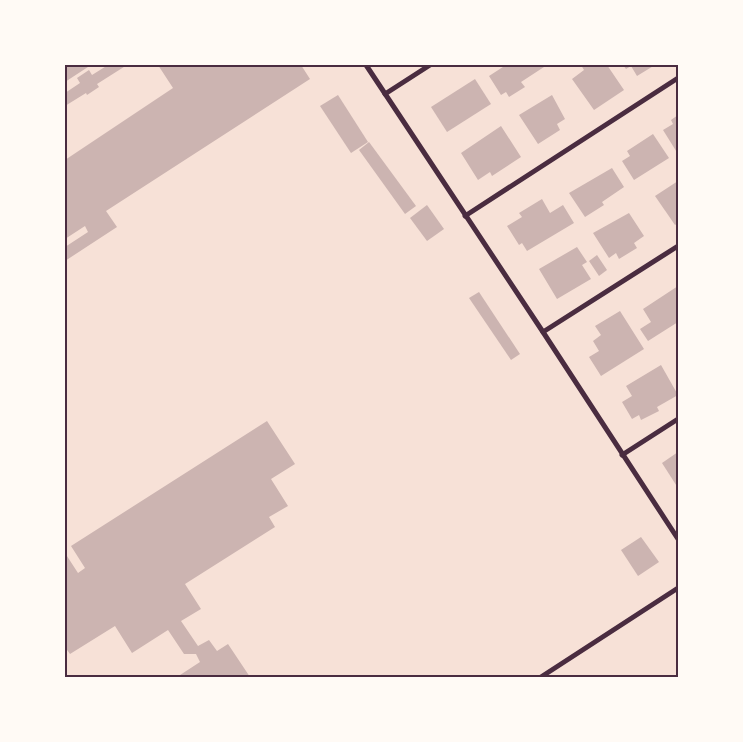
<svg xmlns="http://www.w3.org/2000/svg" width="743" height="742" viewBox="0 0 743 742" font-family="Ubuntu,sans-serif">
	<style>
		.building { fill: #ccb4b1 }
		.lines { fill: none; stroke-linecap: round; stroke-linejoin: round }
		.minor { stroke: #4a2c40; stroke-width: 5 }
		.neatline { fill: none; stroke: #4a2c40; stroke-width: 2 }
	</style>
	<rect width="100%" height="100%" fill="#f7e1d7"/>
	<g class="building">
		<path d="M65,65H91L65,82Z"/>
		<path d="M108,65H127L97,84L99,87L87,95L86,93L65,106V93L80,83L77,78L89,70L92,75Z"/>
		<path d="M158,65H301L310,79L106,211L117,227L65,261V247L88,232L85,226L65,239V160L173,88Z"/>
		<path d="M506,65H543L544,67L521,82L525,87L509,97L506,92L501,95L489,76Z"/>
		<path d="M581,65H607L624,90L594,110L572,79L584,70Z"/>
		<path d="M623,65H655L637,76L631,66L626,69Z"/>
		<path d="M475,79L491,104L447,132L431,107Z"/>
		<path d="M338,95L368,142L351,153L320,106Z"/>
		<path d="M552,95L565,119L557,124L560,130L538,144L519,115Z"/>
		<path d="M678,115V154L663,130L673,124L671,120Z"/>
		<path d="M501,126L521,157L492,176L490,172L478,180L461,153Z"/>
		<path d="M653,134L669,158L634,180L622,161L630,156L627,151Z"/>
		<path d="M369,142L416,206L405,214L359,150Z"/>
		<path d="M612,168L624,187L602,202L604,205L585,217L569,193Z"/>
		<path d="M678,181V223L675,225L655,196Z"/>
		<path d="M542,199L550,213L563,205L574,223L527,251L522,243L519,245L507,226L522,217L519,213Z"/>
		<path d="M427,205L444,229L427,241L410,218Z"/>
		<path d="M629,213L644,236L634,243L637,248L619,259L616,253L609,258L593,233Z"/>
		<path d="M577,247L587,262L582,265L591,279L557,299L539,269Z"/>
		<path d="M597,255L607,270L599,276L589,261Z"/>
		<path d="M678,286V322L648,341L640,329L651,322L643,309Z"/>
		<path d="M479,292L520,354L511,360L469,298Z"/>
		<path d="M620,311L644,349L601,376L589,357L599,351L593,341L601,335L595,326Z"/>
		<path d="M661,365L678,395L657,407L659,411L641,420L639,415L632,419L622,402L632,396L626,386Z"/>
		<path d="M267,421L295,464L271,479L288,506L269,517L275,527L185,584L201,609L181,621L198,646L209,640L217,651L228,644L250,677H177L200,662L196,654H184L168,630L132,653L115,626L70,654L65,647V553L78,573L85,568L71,546Z"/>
		<path d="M678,452V488L662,463Z"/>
		<path d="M641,537L659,562L638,576L621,550Z"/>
	</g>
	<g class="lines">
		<g class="minor">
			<path d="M366,65L543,332L678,539"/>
			<path d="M385,94L430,65"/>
			<path d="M465,216L678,78"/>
			<path d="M543,332L678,246"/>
			<path d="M622,455L678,419"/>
			<path d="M541,677L678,588"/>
		</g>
	</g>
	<rect width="743" height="742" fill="none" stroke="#fffaf5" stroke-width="132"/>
	<rect x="66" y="66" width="611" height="610" class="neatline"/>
</svg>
